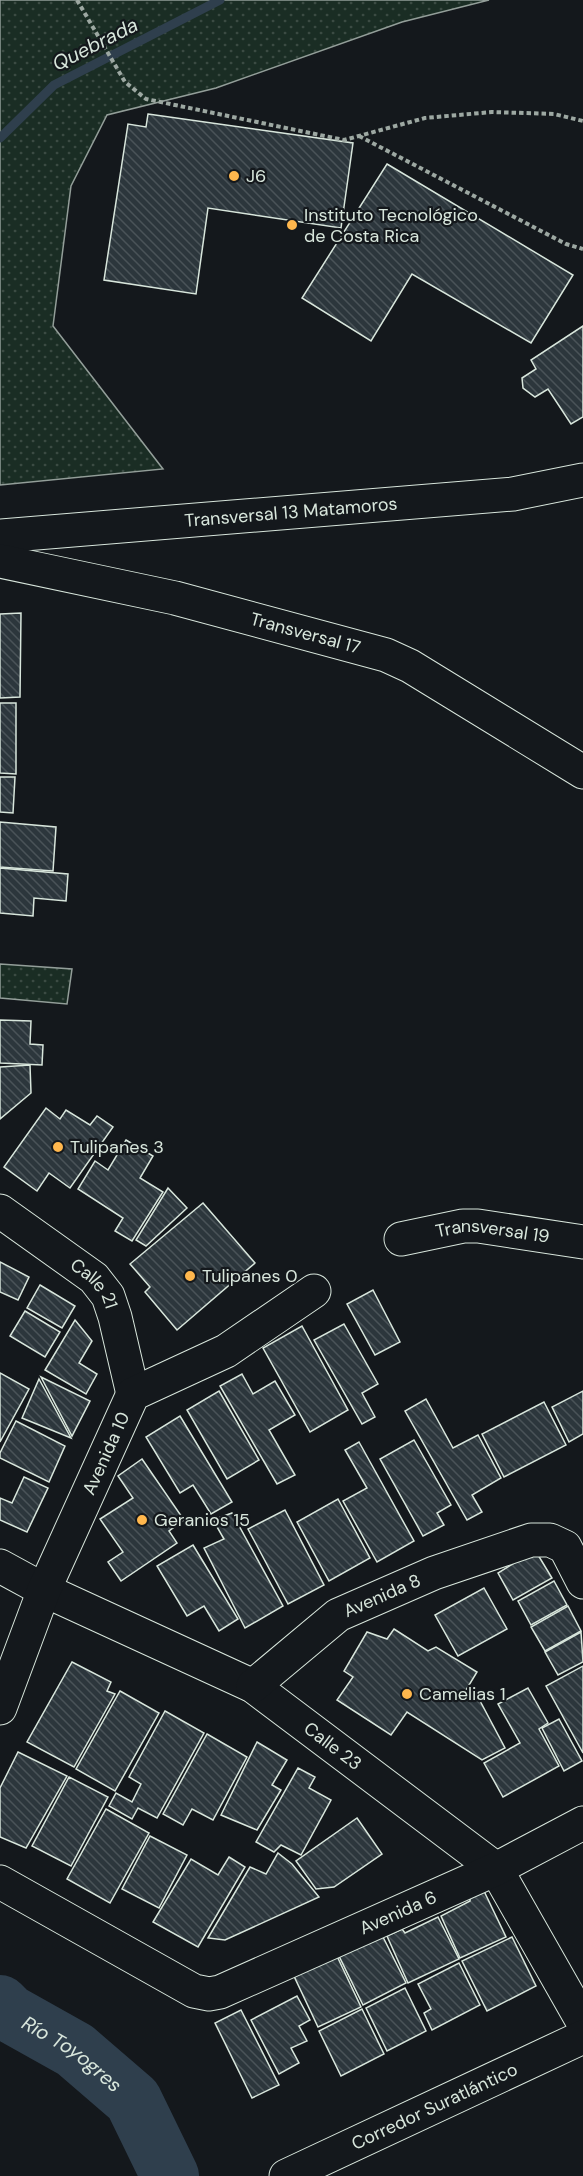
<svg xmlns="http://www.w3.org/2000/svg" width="583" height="2176" viewBox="0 0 583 2176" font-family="'DM Sans',sans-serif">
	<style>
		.grass { fill: url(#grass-dots); stroke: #939e99; stroke-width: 1.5 }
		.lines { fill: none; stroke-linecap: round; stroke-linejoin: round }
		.stream { stroke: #2f3f4d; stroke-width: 9 }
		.river { stroke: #2f3f4d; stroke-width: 58 }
		.building { fill: url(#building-back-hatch); stroke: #d8e6dc; stroke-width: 1.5 }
		.minor-casing { stroke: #d8e6dc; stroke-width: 35 }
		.major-casing { stroke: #d8e6dc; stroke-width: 35 }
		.path { stroke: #9da8a2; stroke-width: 4; stroke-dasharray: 4.5 3; stroke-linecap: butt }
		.minor { stroke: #14181c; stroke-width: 33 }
		.major { stroke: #14181c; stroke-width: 33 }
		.poi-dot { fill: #ffb74d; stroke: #14181c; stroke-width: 2 }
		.labels { text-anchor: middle; stroke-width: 4.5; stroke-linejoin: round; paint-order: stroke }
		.poi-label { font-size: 18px; fill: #d8e6dc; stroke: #14181c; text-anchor: start }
		.street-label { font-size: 18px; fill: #d8e6dc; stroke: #14181c }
		.water-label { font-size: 20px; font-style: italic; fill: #d8e6dc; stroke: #14181c }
	</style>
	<defs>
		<pattern id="grass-dots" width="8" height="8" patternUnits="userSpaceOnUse" patternTransform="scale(1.5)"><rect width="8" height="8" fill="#1a2d24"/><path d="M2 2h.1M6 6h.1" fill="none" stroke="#3b4b43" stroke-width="1.8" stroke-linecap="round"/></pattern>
		<pattern id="building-back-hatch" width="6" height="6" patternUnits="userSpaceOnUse" patternTransform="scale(1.5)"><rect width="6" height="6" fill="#2c363c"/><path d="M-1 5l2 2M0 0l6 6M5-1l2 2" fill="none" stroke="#4a5358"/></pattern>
	</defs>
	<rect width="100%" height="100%" fill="#14181c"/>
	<g class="grass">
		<path d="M0,0H489L402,22L216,88L107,115L71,186L53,326L163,469L0,485Z"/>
		<path d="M0,964L72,969L67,1004L0,998Z"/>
	</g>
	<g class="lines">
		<path class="stream" d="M0,138L54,85L220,0"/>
		<path class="river" id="s1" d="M0,2004L9,2013L75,2050L133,2100L170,2176"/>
	</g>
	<g class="building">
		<path d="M148,114L353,143L341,228L208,208L196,294L104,280L128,124L146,127Z"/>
		<path d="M387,164L573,275L531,343L412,274L371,341L302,298Z"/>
		<path d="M583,326V417L571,424L548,389L535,397L523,388L522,378L536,369L531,360Z"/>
		<path d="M21,613L20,697L0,698V614Z"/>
		<path d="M0,703H16V774L0,773Z"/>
		<path d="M0,777H15L13,813L0,812Z"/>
		<path d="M0,822L56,827L53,871L0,867Z"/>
		<path d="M0,868L68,874L66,901L34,898L33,916L0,913Z"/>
		<path d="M0,1020L31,1021L30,1044L43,1045L42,1065L0,1063Z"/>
		<path d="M30,1065L31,1093L0,1119V1067Z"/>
		<path d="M46,1108L60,1119L66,1110L90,1125L97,1116L113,1127L70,1188L49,1173L37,1191L4,1167Z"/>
		<path d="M126,1140L153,1156L140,1178L163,1192L132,1241L115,1231L123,1218L78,1189L95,1161L108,1170Z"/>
		<path d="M168,1188L187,1208L146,1246L136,1240Z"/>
		<path d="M203,1203L255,1263L177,1330L145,1292L150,1287L130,1264Z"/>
		<path d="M0,1262L29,1277L18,1300L0,1292Z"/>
		<path d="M40,1285L75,1306L62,1328L27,1308Z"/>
		<path d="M373,1290L400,1342L375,1355L347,1304Z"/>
		<path d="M25,1311L60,1332L45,1357L10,1336Z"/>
		<path d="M75,1320L92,1341L79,1363L97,1374L86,1394L45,1370Z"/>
		<path d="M344,1324L378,1384L362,1393L375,1417L362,1424L314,1340Z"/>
		<path d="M302,1326L348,1410L310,1432L263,1348Z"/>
		<path d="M0,1373L29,1389L0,1442Z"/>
		<path d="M242,1374L253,1394L275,1381L295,1415L269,1430L295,1475L277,1484L220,1386Z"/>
		<path d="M41,1377L90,1401L72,1436Z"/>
		<path d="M39,1379L71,1438L22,1418Z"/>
		<path d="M219,1391L259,1460L227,1479L187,1410Z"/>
		<path d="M583,1391V1434L569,1442L552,1407Z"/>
		<path d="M426,1399L453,1448L478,1435L501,1478L472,1495L482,1512L467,1520L405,1411Z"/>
		<path d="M544,1402L566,1445L504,1477L482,1434Z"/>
		<path d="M180,1416L232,1502L211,1514L193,1485L180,1493L146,1437Z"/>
		<path d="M16,1421L65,1446L49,1482L0,1458V1453Z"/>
		<path d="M414,1440L451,1505L437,1513L444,1525L423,1536L380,1459Z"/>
		<path d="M359,1442L414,1541L377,1562L343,1501L367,1488L345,1450Z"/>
		<path d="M142,1459L184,1520L169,1531L177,1543L121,1581L108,1562L123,1552L100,1519L133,1498L118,1476Z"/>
		<path d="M24,1477L48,1488L27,1532L0,1520V1498L12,1503Z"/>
		<path d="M338,1499L370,1558L329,1581L297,1522Z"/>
		<path d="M285,1510L324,1585L288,1604L248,1529Z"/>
		<path d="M232,1513L283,1606L245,1628L204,1548L224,1539L213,1520Z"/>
		<path d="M193,1545L238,1619L219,1631L204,1606L187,1616L157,1566Z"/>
		<path d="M535,1550L552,1578L513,1600L498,1573Z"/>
		<path d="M554,1581L567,1605L531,1625L518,1601Z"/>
		<path d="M484,1588L507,1629L458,1656L435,1615Z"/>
		<path d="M568,1606L581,1631L545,1651L531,1627Z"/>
		<path d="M394,1629L428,1651L436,1647L477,1672L466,1690L479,1699L505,1748L482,1760L407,1712L391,1735L337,1700L353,1677L344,1671L367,1632L387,1639Z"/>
		<path d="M581,1632L583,1662L558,1675L545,1652Z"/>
		<path d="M72,1662L111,1682L107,1691L115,1694L74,1767L27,1742Z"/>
		<path d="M583,1666V1753L546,1686Z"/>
		<path d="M528,1688L548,1723L539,1729L559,1766L503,1797L484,1763L520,1743L498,1704Z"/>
		<path d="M120,1691L159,1713L115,1791L76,1769Z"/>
		<path d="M165,1711L204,1733L157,1818L138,1808L132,1819L109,1806L116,1793L132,1802L141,1784L129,1777Z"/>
		<path d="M559,1719L582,1761L564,1771L542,1728Z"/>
		<path d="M207,1734L247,1757L213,1820L192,1809L183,1825L163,1814Z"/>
		<path d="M257,1742L287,1760L272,1785L281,1790L257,1830L221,1815Z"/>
		<path d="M18,1752L67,1776L26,1848L0,1837V1788Z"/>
		<path d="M298,1768L315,1777L309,1788L331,1800L301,1855L281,1845L274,1852L256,1842Z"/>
		<path d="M69,1777L108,1797L71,1866L32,1846Z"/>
		<path d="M106,1809L149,1833L110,1903L67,1879Z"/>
		<path d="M357,1818L382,1854L334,1887L316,1889L296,1861Z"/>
		<path d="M150,1836L187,1855L159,1908L122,1889Z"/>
		<path d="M278,1853L292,1864L319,1897L225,1940L208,1938L250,1867L266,1874Z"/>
		<path d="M229,1857L245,1867L198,1947L153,1922L191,1859L218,1875Z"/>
		<path d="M483,1889L506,1937L460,1958L441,1916L470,1901V1895Z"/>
		<path d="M438,1917L459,1959L408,1983L387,1936L402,1929L405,1933Z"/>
		<path d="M381,1933L406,1983L363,2005L338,1954Z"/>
		<path d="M512,1937L536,1986L487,2011L462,1961Z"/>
		<path d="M336,1954L361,2007L318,2027L293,1974Z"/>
		<path d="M459,1963L480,2005L432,2030L424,2013L431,2009L418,1984Z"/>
		<path d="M405,1988L426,2031L387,2051L366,2008Z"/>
		<path d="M297,1996L310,2020L299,2026L307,2041L291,2048L299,2063L279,2074L251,2020Z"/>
		<path d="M362,2009L384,2054L341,2076L319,2031Z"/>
		<path d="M241,2010L279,2085L252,2098L215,2023Z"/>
	</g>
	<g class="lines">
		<g class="minor-casing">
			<g id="minor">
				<path id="s2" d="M0,536L513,494L583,480"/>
				<path id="s3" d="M0,561L175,598L386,655L410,666L583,772"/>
				<path id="s4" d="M0,1211L94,1278L108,1296L115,1317L133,1394"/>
				<path id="s5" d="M401,1239L463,1226H478L583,1242"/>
				<path id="s6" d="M0,1566L44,1590L253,1686L496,1869L583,2022"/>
				<path id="s7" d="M253,1686L338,1615L434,1573L531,1540H550L565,1547L583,1582"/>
				<path id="s8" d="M0,1708L44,1590L133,1394L226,1351L314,1291"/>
				<path id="s9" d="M0,1882L194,1991L209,1994L220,1992L496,1869L583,1823"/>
			</g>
		</g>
		<g class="major-casing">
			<g id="major">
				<path id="s10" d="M286,2176L583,2037"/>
			</g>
		</g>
		<g class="path">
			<path d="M77,0L125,82L146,99L344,140L425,118L492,112L554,114L583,121"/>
			<path d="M359,136L566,244L583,249"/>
		</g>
		<use href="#minor" class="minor"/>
		<use href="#major" class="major"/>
	</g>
	<g class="poi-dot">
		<circle cx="234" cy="176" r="6"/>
		<circle cx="292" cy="225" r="6"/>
		<circle cx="58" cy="1147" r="6"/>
		<circle cx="190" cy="1276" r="6"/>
		<circle cx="142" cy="1520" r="6"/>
		<circle cx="407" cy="1694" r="6"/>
	</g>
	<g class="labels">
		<g class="poi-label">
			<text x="246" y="182">J6</text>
			<text x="304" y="221">Instituto Tecnológico<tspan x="304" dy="21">de Costa Rica</tspan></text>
			<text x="70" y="1153">Tulipanes 3</text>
			<text x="202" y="1282">Tulipanes 0</text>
			<text x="154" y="1526">Geranios 15</text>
			<text x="419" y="1700">Camelias 1</text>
		</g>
		<g class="street-label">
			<text dy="6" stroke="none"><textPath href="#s2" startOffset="292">Transversal 13 Matamoros</textPath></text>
			<text dy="6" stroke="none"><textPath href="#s3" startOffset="314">Transversal 17</textPath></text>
			<text dy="6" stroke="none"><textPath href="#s5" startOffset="93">Transversal 19</textPath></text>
			<text dy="6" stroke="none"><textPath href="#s4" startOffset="120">Calle 21</textPath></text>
			<text dy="6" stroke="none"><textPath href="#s8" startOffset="276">Avenida 10</textPath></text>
			<text dy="6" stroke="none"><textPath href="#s7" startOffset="159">Avenida 8</textPath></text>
			<text dy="6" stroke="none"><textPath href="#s6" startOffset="380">Calle 23</textPath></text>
			<text dy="6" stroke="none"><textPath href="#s9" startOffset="444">Avenida 6</textPath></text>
			<text dy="6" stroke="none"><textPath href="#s10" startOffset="164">Corredor Suratlántico</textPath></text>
		</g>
		<g class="water-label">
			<text transform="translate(95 44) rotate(-27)" y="7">Quebrada</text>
			<text dy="7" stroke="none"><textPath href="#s1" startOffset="88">Río Toyogres</textPath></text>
		</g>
	</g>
</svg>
